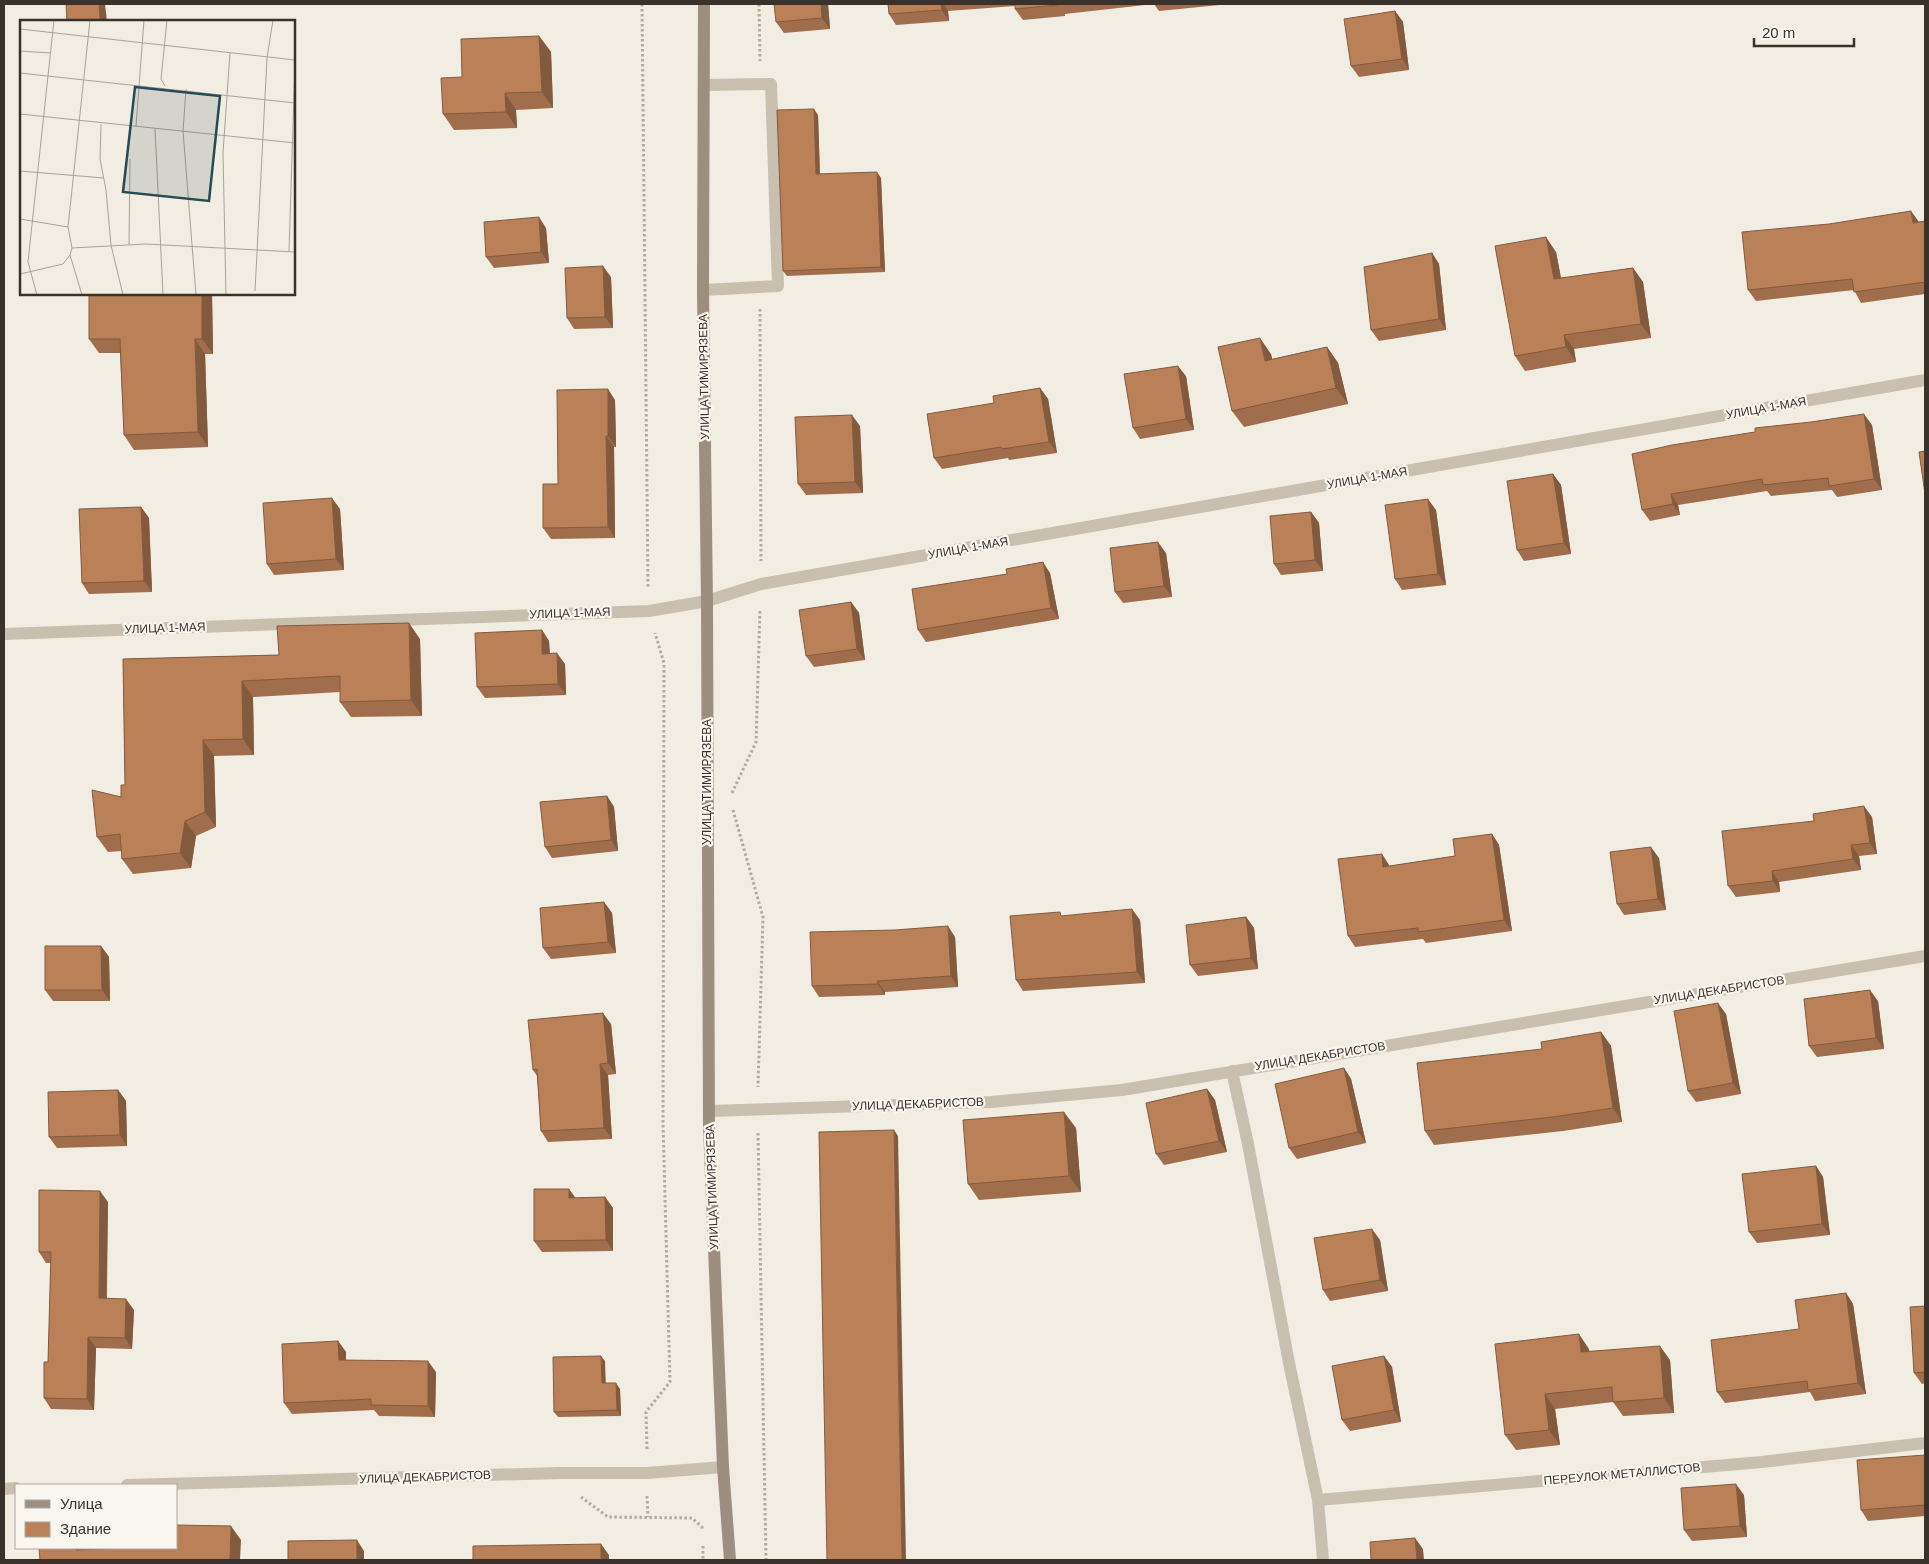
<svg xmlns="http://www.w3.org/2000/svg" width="1929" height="1564" viewBox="0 0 1929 1564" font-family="Helvetica,sans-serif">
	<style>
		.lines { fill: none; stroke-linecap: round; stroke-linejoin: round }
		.path { stroke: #b5aa99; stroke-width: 3; stroke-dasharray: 2.5 2.5; stroke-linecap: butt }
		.service { stroke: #c9bfaf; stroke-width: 12 }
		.minor { stroke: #c9bfaf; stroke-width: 12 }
		.tertiary { stroke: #c9bfaf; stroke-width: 12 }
		.secondary { stroke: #9d8f80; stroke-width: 12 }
		.wall { fill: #a06e4c }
		.shaded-wall { fill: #825a3e }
		.building { fill: #ba8058; stroke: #825a3e }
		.labels { text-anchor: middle; stroke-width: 4.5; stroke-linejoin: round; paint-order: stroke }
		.street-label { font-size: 12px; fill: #39322c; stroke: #f9f6ef }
		.inset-road { fill: none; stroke: #a8a299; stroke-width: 1 }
		.view { fill: #264b56; fill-opacity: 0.15; stroke: #264b56; stroke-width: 2.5 }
		.inset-edge { fill: none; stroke: #39322c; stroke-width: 2.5 }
	</style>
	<rect width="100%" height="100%" fill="#f2ede2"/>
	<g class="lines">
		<g class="path">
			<path d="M642,4L648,588"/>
			<path d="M759,4L760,61"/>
			<path d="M760,309L761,561"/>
			<path d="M732,793L756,742L760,609"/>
			<path d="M733,810L763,917L758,1087"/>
			<path d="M758,1133L766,1560"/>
			<path d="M647,1449L646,1412L670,1382L663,1123L664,663L655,633"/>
			<path d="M647,1496L648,1517"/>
			<path d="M581,1497L608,1517L692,1518L702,1527V1530"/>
			<path d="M703,1546V1560"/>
		</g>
		<g class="service">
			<path d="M703,290L778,286L771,84L704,85"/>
			<path d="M1232,1071L1248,1144L1289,1363L1318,1500L1323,1560"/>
		</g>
		<g class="minor">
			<path d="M4,634L649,611L707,601L761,584L1925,380"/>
			<path d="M1318,1500L1762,1462L1925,1443"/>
		</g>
		<g class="tertiary">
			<path d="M709,1111L991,1102L1122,1090L1925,956"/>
			<path d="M127,1485L559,1473H647L723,1467"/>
			<path d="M4,1489L16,1488"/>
		</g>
		<path class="secondary" d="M704,4L703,290L707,601L709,1127L723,1467L730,1560"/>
	</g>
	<g class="wall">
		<path d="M828,4L830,29L784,33L776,22Z"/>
		<path d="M888,4H1230L1159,11L1154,4L1065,14V16L1023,20L1015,9V6L948,11L949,21L896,25L889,14Z"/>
		<path d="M1395,11L1403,22L1409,70L1359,77L1351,66Z"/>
		<path d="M539,36L551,52L553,108L516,110L517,128L454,130L443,114L462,77Z"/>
		<path d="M818,115L820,174L881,178L885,272L787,276L783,271Z"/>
		<path d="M1925,221V294L1861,303L1854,290L1756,301L1748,290L1919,222Z"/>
		<path d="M546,228L549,263L494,268L486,257Z"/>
		<path d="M1556,252L1561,278L1633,268L1643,282L1651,338L1574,349L1576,362L1525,371L1515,356Z"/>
		<path d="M1432,253L1439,264L1446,330L1379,341L1371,330Z"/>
		<path d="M611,277L613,328L574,329L567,318Z"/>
		<path d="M212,294L213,354H205L208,447L134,450L124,435L120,353H99L89,339Z"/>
		<path d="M1327,347L1338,363L1348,404L1244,427L1232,411L1271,354L1272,359Z"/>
		<path d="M1186,376L1194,430L1140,439L1133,428Z"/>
		<path d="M1040,388L1048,399L1057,453L1009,460L1008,458L942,469L934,458L994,403Z"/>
		<path d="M615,400L616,447H614L615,538L551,539L543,528L558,484Z"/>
		<path d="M1872,425L1882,490L1837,497L1832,490L1771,496L1767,491L1678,505L1680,515L1650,521L1642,510L1755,432Z"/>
		<path d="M860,426L863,493L806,495L798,484Z"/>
		<path d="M1553,474L1561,485L1571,554L1524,561L1517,550Z"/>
		<path d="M141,507L149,518L152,592L89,594L82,583Z"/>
		<path d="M340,509L344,570L274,575L267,564Z"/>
		<path d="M1436,510L1446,585L1402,590L1395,579Z"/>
		<path d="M1311,512L1319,523L1323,571L1281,575L1274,564Z"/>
		<path d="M1166,553L1172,597L1123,603L1115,592Z"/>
		<path d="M1050,573L1059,619L926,642L918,630Z"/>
		<path d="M851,602L859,613L865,660L814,667L806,656Z"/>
		<path d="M542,630L549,641L550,654L565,664L566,695L485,698L477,687Z"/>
		<path d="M420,639L422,716L351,717L340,702V692L253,697L254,755L214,756L216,827L196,836L191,868L133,874L122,859V851L108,852L97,837L121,797L125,785L123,659L279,655Z"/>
		<path d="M607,796L614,807L618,851L552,858L545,847Z"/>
		<path d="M1872,817L1877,854L1859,856L1861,870L1779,882L1780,892L1736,897L1728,886Z"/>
		<path d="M1492,834L1499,845L1512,931L1426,943L1423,939L1355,947L1348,936L1382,854L1389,866L1455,856Z"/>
		<path d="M1659,858L1666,910L1624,915L1617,904Z"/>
		<path d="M604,902L612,913L616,953L551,959L543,948Z"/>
		<path d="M1063,916L1140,920L1145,983L1023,991L1016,980Z"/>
		<path d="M1246,917L1254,928L1258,969L1198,976L1190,965Z"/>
		<path d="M955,937L958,987L885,992V995L819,997L812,986Z"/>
		<path d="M101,946L109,957L110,1001H53L45,990Z"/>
		<path d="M1878,1001L1884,1049L1817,1057L1809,1046Z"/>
		<path d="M1726,1014L1741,1094L1696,1102L1688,1091Z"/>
		<path d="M611,1024L616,1074L608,1075L612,1139L548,1142L541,1131L537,1076L533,1070Z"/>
		<path d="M1601,1032L1611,1046L1622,1122L1563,1131L1434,1145L1425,1131Z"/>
		<path d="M1344,1068L1351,1079L1366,1143L1297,1159L1289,1148Z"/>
		<path d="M1207,1089L1215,1100L1227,1152L1164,1165L1156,1154Z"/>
		<path d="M118,1090L126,1101L127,1146L57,1148L49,1137Z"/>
		<path d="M1076,1128L1081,1192L979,1200L968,1184Z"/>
		<path d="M1816,1166L1823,1177L1830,1235L1757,1243L1749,1232Z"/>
		<path d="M569,1189L575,1198L605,1197L613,1208V1251L542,1252L534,1241Z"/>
		<path d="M108,1202L107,1298L134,1310L132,1349L96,1348L94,1410L51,1409L44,1398L48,1362L51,1263H46L39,1252Z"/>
		<path d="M1380,1240L1388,1291L1330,1301L1323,1290Z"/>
		<path d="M1846,1293L1853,1304L1866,1394L1815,1401L1810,1392L1725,1403L1717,1392Z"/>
		<path d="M1925,1306V1383L1922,1384L1914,1373Z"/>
		<path d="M338,1341L346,1352V1360L436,1372L435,1417L379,1416L374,1410L292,1414L284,1403Z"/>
		<path d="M1589,1349V1351L1670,1360L1674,1413L1623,1416L1613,1402L1555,1409L1560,1445L1516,1450L1505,1435Z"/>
		<path d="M1384,1356L1392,1367L1401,1422L1350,1431L1342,1420Z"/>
		<path d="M605,1361V1383L620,1389L621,1416L558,1417L554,1412Z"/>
		<path d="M1925,1455V1516L1868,1521L1861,1510Z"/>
		<path d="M1744,1495L1747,1537L1692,1541L1684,1530Z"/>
	</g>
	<g class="shaded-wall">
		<path d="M99,4H105L107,21H100Z"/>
		<path d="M821,4H828L830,29L822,18Z"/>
		<path d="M941,4H944L948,11L949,21L942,10Z"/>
		<path d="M1395,11L1403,22L1409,70L1402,59Z"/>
		<path d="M539,36L551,52L553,108L542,92Z"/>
		<path d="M505,93L516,110L517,128L506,112Z"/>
		<path d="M814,109L818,115L820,180L816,174Z"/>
		<path d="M877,172L881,178L885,272L881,267Z"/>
		<path d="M1911,211L1919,222L1913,223Z"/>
		<path d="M539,217L546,228L549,263L541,252Z"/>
		<path d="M1546,237L1556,252L1564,294L1554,279Z"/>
		<path d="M1432,253L1439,264L1446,330L1439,319Z"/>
		<path d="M603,266L611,277L613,328L605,317Z"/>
		<path d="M1633,268L1643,282L1651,338L1641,324Z"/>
		<path d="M202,294H212L213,354L202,339Z"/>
		<path d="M1564,335L1574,349L1576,362L1566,347Z"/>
		<path d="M1260,338L1271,354L1276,377L1265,361Z"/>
		<path d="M195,339L205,354L208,447L198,432Z"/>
		<path d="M1327,347L1338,363L1348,404L1336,388Z"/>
		<path d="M1178,366L1186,376L1194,430L1186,419Z"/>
		<path d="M1040,388L1048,399L1057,453L1049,442Z"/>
		<path d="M608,389L615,400L616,447L608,436Z"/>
		<path d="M1864,414L1872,425L1882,490L1874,479Z"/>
		<path d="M852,415L860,426L863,493L855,482Z"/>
		<path d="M606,436L614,447L615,538L608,527Z"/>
		<path d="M1553,474L1561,485L1571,554L1564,543Z"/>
		<path d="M1671,494L1678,505L1680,515L1673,504Z"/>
		<path d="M332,498L340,509L344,570L336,559Z"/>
		<path d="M1428,499L1436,510L1446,585L1438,574Z"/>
		<path d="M141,507L149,518L152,592L144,581Z"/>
		<path d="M1311,512L1319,523L1323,571L1315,560Z"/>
		<path d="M1158,542L1166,553L1172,597L1164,586Z"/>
		<path d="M1043,562L1050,573L1059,619L1051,608Z"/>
		<path d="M851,602L859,613L865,660L857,649Z"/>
		<path d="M409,623L420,639L422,716L411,700Z"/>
		<path d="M542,630L549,641L550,665L542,654Z"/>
		<path d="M557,653L565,664L566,695L558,684Z"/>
		<path d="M242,681L253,697L254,755L243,739Z"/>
		<path d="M203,740L214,756L216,827L205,812Z"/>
		<path d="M607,796L614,807L618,851L611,840Z"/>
		<path d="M1864,806L1872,817L1877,854L1870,843Z"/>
		<path d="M185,821L196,836L191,868L180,853Z"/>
		<path d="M1492,834L1499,845L1512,931L1504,920Z"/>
		<path d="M1851,845L1859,856L1861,870L1853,859Z"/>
		<path d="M1651,847L1659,858L1666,910L1658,899Z"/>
		<path d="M1382,854L1389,865L1391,878L1383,867Z"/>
		<path d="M1772,871L1779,882L1780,892L1773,881Z"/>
		<path d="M604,902L612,913L616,953L608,942Z"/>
		<path d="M1132,909L1140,920L1145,983L1137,972Z"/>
		<path d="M1246,917L1254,928L1258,969L1251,958Z"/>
		<path d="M948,926L955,937L958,987L951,976Z"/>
		<path d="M101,946L109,957L110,1001L102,990Z"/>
		<path d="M877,981L885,992V995L878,984Z"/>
		<path d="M1870,990L1878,1001L1884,1049L1876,1038Z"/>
		<path d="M1718,1003L1726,1014L1741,1094L1733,1083Z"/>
		<path d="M603,1013L611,1024L616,1074L608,1063Z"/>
		<path d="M1601,1032L1611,1046L1622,1122L1613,1108Z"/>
		<path d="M600,1064L608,1075L612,1139L604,1128Z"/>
		<path d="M1344,1068L1351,1079L1366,1143L1358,1132Z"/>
		<path d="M1207,1089L1215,1100L1227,1152L1219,1141Z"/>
		<path d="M118,1090L126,1101L127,1146L120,1135Z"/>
		<path d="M1064,1112L1076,1128L1081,1192L1069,1176Z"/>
		<path d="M894,1130L898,1136L906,1560H902Z"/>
		<path d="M1816,1166L1823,1177L1830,1235L1822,1224Z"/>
		<path d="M569,1189L577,1200L569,1198Z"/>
		<path d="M100,1191L108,1202L106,1309L99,1298Z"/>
		<path d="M605,1197L613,1208V1251L606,1240Z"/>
		<path d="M1372,1229L1380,1240L1388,1291L1380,1280Z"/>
		<path d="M1846,1293L1853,1304L1866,1394L1858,1383Z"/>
		<path d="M126,1299L134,1310L132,1349L125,1338Z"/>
		<path d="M1579,1334L1589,1349L1591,1366L1581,1352Z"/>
		<path d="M88,1337L96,1348L94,1410L87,1399Z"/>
		<path d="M338,1341L346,1352V1371L339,1360Z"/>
		<path d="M1660,1346L1670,1360L1674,1413L1664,1398Z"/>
		<path d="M601,1356L605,1361L606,1389L602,1383Z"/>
		<path d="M1384,1356L1392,1367L1401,1422L1394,1410Z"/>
		<path d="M428,1361L436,1372L435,1417L428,1406Z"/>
		<path d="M616,1383L620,1389L621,1416L617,1410Z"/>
		<path d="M1545,1394L1555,1409L1560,1445L1549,1430Z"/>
		<path d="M1736,1484L1744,1495L1747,1537L1740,1526Z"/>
		<path d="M231,1526L241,1540L240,1560H230Z"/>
		<path d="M1415,1538L1423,1549L1424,1560H1417Z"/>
		<path d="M357,1540L364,1551V1560H357Z"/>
		<path d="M601,1544L609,1555V1560H601Z"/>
		<path d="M75,1548H85V1560L76,1550Z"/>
	</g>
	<g class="building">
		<path d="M66,4H99L100,21H67Z"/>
		<path d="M774,4H821L822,18L776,22Z"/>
		<path d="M888,4H941L942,10L889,14Z"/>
		<path d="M1015,4H1057L1058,5L1015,9Z"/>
		<path d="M1395,11L1402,59L1351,66L1344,19Z"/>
		<path d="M539,36L542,92L505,93L506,112L443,114L441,78L462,77L461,39Z"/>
		<path d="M814,109L816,174L877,172L881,267L783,271L777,110Z"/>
		<path d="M1911,211L1913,223L1925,221V282L1854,292L1852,279L1748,290L1742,232L1829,224Z"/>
		<path d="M539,217L541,252L486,257L484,222Z"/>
		<path d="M1546,237L1554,279L1633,268L1641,324L1564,335L1566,347L1515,356L1495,246Z"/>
		<path d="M1432,253L1439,319L1371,330L1364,267Z"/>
		<path d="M603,266L605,317L567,318L565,268Z"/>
		<path d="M89,294H202V339H195L198,432L124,435L120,339H89Z"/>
		<path d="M1260,338L1265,361L1327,347L1336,388L1232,411L1218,347Z"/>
		<path d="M1178,366L1186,419L1133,428L1124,374Z"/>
		<path d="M1040,388L1049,442L1002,449L1001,447L934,458L927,414L994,403L993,396Z"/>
		<path d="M608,389V436H606L608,527L543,528V484H558L557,390Z"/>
		<path d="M1864,414L1874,479L1829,486L1828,478L1763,485L1762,479L1671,494L1673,504L1642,510L1632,454L1672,445L1755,432V428L1811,422Z"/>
		<path d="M852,415L855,482L798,484L795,417Z"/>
		<path d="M1925,451V494L1919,452Z"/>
		<path d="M1553,474L1564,543L1517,550L1507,481Z"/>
		<path d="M332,498L336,559L267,564L263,503Z"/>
		<path d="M1428,499L1438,574L1395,579L1385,505Z"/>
		<path d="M141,507L144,581L82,583L79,509Z"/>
		<path d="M1311,512L1315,560L1274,564L1270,516Z"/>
		<path d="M1158,542L1164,586L1115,592L1110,548Z"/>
		<path d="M1043,562L1051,608L918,630L912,589L1007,574L1006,569Z"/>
		<path d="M851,602L857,649L806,656L799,610Z"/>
		<path d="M409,623L411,700L340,702V676L242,681L243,739L203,740L205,812L185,821L180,853L122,859L120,834L97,837L92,790L121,797V785H125L123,659L279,655L277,626Z"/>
		<path d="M542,630V654L557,653L558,684L477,687L475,633Z"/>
		<path d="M607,796L611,840L545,847L540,802Z"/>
		<path d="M1864,806L1870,843L1851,845L1853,859L1772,871L1773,881L1728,886L1722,831L1814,821L1813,814Z"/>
		<path d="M1492,834L1504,920L1418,932V928L1348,936L1338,859L1382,854L1383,867L1455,856L1453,839Z"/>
		<path d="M1651,847L1658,899L1617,904L1610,852Z"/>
		<path d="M604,902L608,942L543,948L540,908Z"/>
		<path d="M1132,909L1137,972L1016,980L1010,916L1060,912L1061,916Z"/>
		<path d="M1246,917L1251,958L1190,965L1186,925Z"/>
		<path d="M948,926L951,976L877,981L878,984L812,986L810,932L895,930Z"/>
		<path d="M45,946H101L102,990H45Z"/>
		<path d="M1870,990L1876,1038L1809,1046L1804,999Z"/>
		<path d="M1718,1003L1733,1083L1688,1091L1674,1011Z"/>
		<path d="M603,1013L608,1063L600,1064L604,1128L541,1131L537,1069L533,1070L528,1020Z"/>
		<path d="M1601,1032L1613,1108L1553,1117L1425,1131L1417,1063L1542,1049L1541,1042Z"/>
		<path d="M1344,1068L1358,1132L1289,1148L1275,1084Z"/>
		<path d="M1207,1089L1219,1141L1156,1154L1146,1103Z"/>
		<path d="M118,1090L120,1135L49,1137L48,1092Z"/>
		<path d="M1064,1112L1069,1176L968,1184L963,1120Z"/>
		<path d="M894,1130L902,1560H827L819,1132Z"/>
		<path d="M1816,1166L1822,1224L1749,1232L1742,1174Z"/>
		<path d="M534,1189H569V1198L605,1197L606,1240L534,1241Z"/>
		<path d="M39,1190L100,1191L99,1298L126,1299L125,1338L88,1337L87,1399L44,1398V1362H48L51,1252H39Z"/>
		<path d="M1372,1229L1380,1280L1323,1290L1314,1238Z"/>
		<path d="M1846,1293L1858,1383L1808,1390L1807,1381L1717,1392L1711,1340L1799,1329L1795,1300Z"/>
		<path d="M1925,1306V1372L1914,1373L1910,1307Z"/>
		<path d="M1579,1334L1581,1352L1660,1346L1664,1398L1613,1402L1612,1387L1545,1394L1549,1430L1505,1435L1495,1344Z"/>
		<path d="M338,1341L339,1360L428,1361V1406L371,1405V1399L284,1403L282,1344Z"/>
		<path d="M601,1356L602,1383H616L617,1410L554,1412L553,1357Z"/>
		<path d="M1384,1356L1394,1410L1342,1420L1332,1366Z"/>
		<path d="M1925,1455V1505L1861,1510L1857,1460Z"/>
		<path d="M1736,1484L1740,1526L1684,1530L1681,1488Z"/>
		<path d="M176,1525L231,1526L230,1560H40L39,1548H75L76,1550L123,1548H176Z"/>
		<path d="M1415,1538L1417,1560H1371L1370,1542Z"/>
		<path d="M357,1540V1560H288V1541Z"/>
		<path d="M601,1544V1560H473V1546Z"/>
	</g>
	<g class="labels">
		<g class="street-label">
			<text transform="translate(704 377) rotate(-91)" y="4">УЛИЦА ТИМИРЯЗЕВА</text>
			<text transform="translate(1766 408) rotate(-10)" y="4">УЛИЦА 1-МАЯ</text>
			<text transform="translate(1367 478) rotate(-10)" y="4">УЛИЦА 1-МАЯ</text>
			<text transform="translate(968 548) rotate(-10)" y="4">УЛИЦА 1-МАЯ</text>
			<text transform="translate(570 613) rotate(-2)" y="4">УЛИЦА 1-МАЯ</text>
			<text transform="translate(165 628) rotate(-2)" y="4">УЛИЦА 1-МАЯ</text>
			<text transform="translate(707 782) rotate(-90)" y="4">УЛИЦА ТИМИРЯЗЕВА</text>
			<text transform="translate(1719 990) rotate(-9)" y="4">УЛИЦА ДЕКАБРИСТОВ</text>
			<text transform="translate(1320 1056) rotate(-9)" y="4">УЛИЦА ДЕКАБРИСТОВ</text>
			<text transform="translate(918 1104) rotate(-2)" y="4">УЛИЦА ДЕКАБРИСТОВ</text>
			<text transform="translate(712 1187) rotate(-92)" y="4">УЛИЦА ТИМИРЯЗЕВА</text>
			<text transform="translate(1622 1474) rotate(-5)" y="4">ПЕРЕУЛОК МЕТАЛЛИСТОВ</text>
			<text transform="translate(425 1477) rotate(-2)" y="4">УЛИЦА ДЕКАБРИСТОВ</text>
		</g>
	</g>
	<g transform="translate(20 20)">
		<rect width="275" height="275" fill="#f2ede2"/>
		<path class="inset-road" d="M0,9L275,40M0,31L31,33M0,53L275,83M145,66L141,59L147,0M166,69L163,111L176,275M0,94L275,123M81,104L80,139L86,170L91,225L103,275M116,106L124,0M135,108L143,275M0,151L84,158M0,199L48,207M109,225L110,139M52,228L126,224L275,232M269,231L275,43M0,254L43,244L50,235M235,271L247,38L253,0M17,275L8,242L34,0M62,275L50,235L52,228L48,207L70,0M206,275L203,133L210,33"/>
		<path class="view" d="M115,67L200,76L189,181L103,172Z"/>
		<rect width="275" height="275" class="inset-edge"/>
	</g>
	<rect width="1929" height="1564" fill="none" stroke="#39322c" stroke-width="10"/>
	<rect x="15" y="1484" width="162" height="65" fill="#f9f6ef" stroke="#aca8a1"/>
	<rect x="25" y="1500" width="25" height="8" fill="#9d8f80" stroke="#aca8a1"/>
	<text x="60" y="1509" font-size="15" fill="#39322c">Улица</text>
	<rect x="25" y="1522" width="25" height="15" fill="#ba8058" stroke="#aca8a1"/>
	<text x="60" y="1534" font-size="15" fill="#39322c">Здание</text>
	<path d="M1754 38v8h100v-8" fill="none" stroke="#39322c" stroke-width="2.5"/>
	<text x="1762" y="38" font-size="15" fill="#39322c" stroke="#f9f6ef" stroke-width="4" paint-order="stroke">20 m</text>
</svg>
